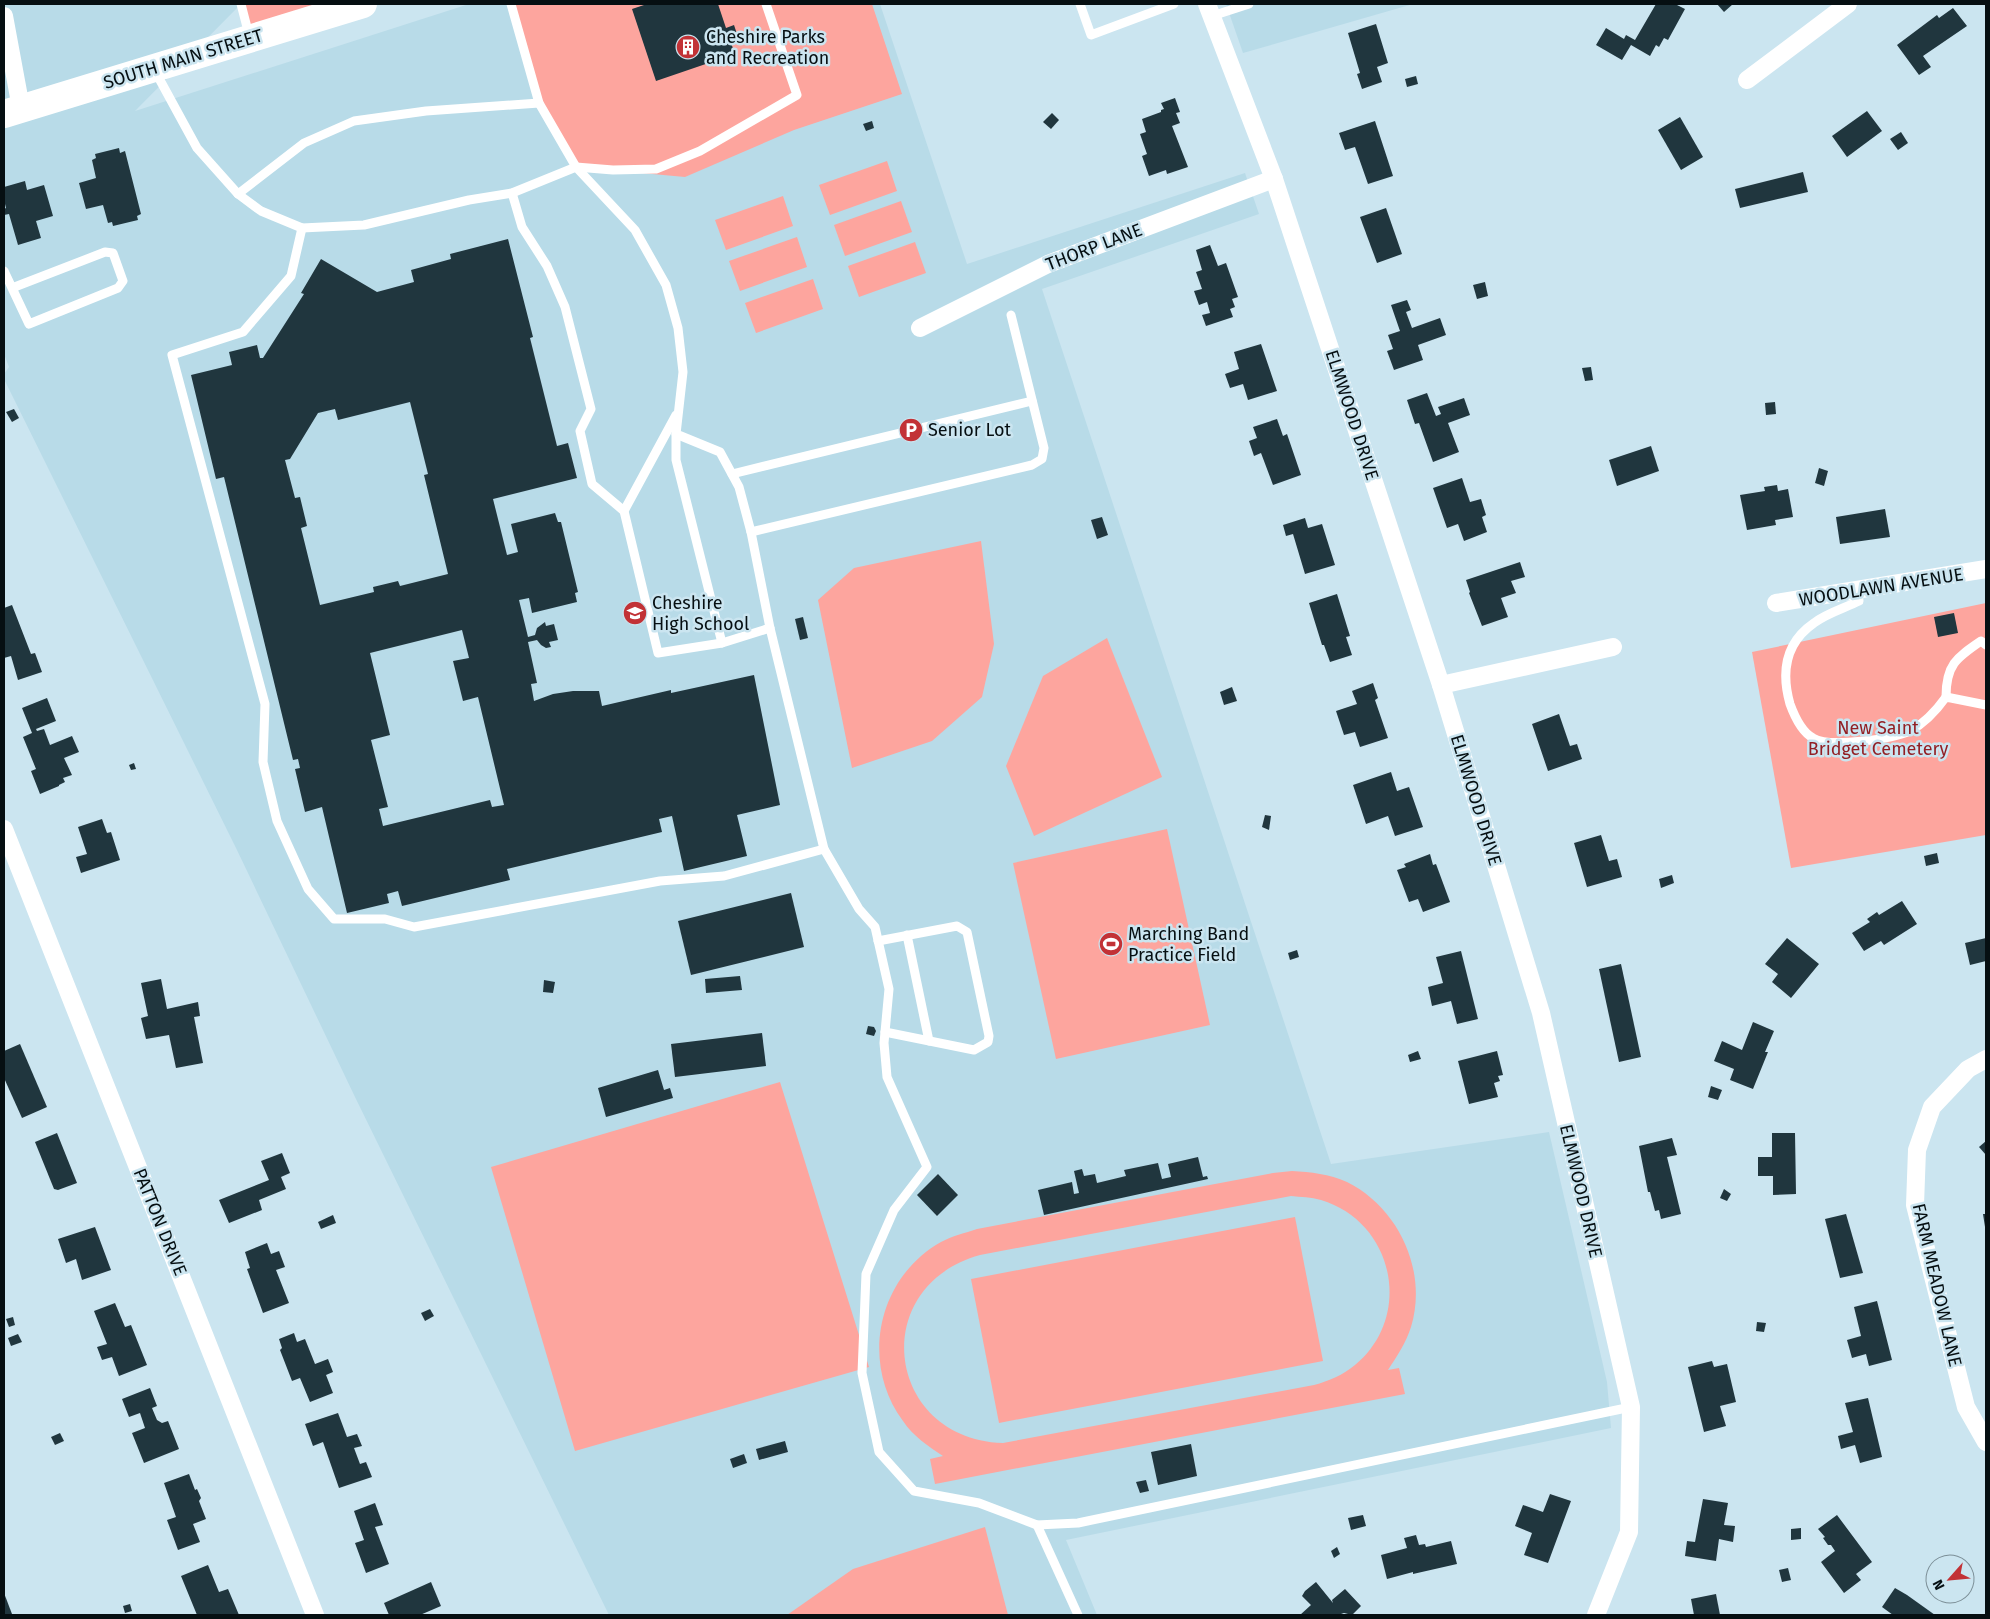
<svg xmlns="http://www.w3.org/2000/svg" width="1990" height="1619" viewBox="0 0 1990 1619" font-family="'Fira Sans',sans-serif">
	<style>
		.built { fill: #b8dbe8 }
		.green { fill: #fda59e; fill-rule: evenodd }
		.building { fill: #20363e; fill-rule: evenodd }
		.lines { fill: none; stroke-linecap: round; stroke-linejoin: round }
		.lane { stroke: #fff; stroke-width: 9 }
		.street { stroke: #fff; stroke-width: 18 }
		.highway { stroke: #fff; stroke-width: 28 }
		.labels { text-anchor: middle; stroke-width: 5; stroke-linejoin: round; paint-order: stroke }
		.poi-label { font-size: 18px; fill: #060f12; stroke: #cbe5f0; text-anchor: start }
		.street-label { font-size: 18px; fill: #060f12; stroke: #cbe5f0 }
		.park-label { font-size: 18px; fill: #921f24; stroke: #cbe5f0 }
	</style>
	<rect width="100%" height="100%" fill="#cbe5f0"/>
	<g class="built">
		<path d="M4,4H241L135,111L469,4H880L967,264L1245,173L1259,214L1042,289L1331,1164L1549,1132L1607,1382L1611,1428L1066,1540L1097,1615H609L355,1097L236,848L4,379V374L9,367L4,354Z"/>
		<path d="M1226,4H1413L1243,53Z"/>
	</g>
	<g class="green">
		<path d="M244,4H363L250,39Z"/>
		<path d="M511,4H872L902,94L794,130L685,177L576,167L539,103Z"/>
		<path d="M887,161L897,191L830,215L819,185Z"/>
		<path d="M783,196L793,226L726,250L715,220Z"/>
		<path d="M901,201L912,232L845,256L834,225Z"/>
		<path d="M797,237L807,267L740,291L729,261Z"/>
		<path d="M915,242L926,273L859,297L848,266Z"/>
		<path d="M813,279L823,309L756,333L745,303Z"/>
		<path d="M981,541L994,644L982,697L932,741L852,768L818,600L854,568Z"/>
		<path d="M1986,603V835L1791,868L1752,652Z"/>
		<path d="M1107,638L1162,777L1034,836L1006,766L1043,676Z"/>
		<path d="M1167,829L1210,1025L1056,1059L1013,863Z"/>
		<path d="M780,1082L869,1367L575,1451L491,1167Z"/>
		<path d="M1292,1171C1311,1172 1329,1174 1347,1182C1399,1208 1428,1271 1411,1327C1406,1343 1397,1356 1388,1370L1399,1368L1405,1394L935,1484L930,1459L943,1456C928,1446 913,1436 903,1421C860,1363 877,1278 941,1242C952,1236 965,1233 977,1229L1273,1173ZM1291,1196C1301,1197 1311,1197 1321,1200C1394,1222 1414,1316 1355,1365C1343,1375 1329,1381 1314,1385L1003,1443C886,1439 866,1287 980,1255Z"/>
		<path d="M1295,1217L1323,1361L999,1423L971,1279Z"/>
		<path d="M985,1527L1008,1615H787L853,1569Z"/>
	</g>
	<g class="building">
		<path d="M647,4H718L726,28L734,25L738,37L730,40L735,54L656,81L632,9Z"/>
		<path d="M1656,4H1675L1685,9L1668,40L1664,38L1659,47L1656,45L1650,56L1631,45L1622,60L1596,45L1606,28L1624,39L1626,35L1635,40Z"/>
		<path d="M1717,4H1733L1724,12Z"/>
		<path d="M1953,8L1967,26L1923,56L1931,67L1919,75L1897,45L1937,15L1939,18Z"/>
		<path d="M1376,24L1388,63L1377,67L1382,82L1362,89L1357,74L1360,73L1348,33Z"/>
		<path d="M1416,76L1418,84L1407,87L1405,79Z"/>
		<path d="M1175,98L1180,112L1176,113L1180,123L1172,126L1188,167L1167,174L1166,170L1149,176L1142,156L1147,154L1140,134L1146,132L1142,119L1161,112V110L1164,109L1161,103Z"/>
		<path d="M1867,111L1882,131L1847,157L1832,136Z"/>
		<path d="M1052,113L1059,120L1051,129L1043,122Z"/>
		<path d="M1680,117L1703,157L1681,170L1658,130Z"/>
		<path d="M872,121L874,128L866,131L863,124Z"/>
		<path d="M1375,121L1393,176L1368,184L1355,147L1345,150L1339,133Z"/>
		<path d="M1901,132L1908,143L1898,150L1890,139Z"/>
		<path d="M119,148L120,153L125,151L141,214L137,216L138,220L113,226L112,222L108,223L103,205L86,209L79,183L96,178L92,160L96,158L95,154Z"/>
		<path d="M1803,172L1808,192L1740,208L1735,189Z"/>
		<path d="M25,181L27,190L44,185L53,216L36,221L41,238L18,245L9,214L4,215V209L6,208L4,200V187Z"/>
		<path d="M1386,208L1402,254L1377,263L1360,217Z"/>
		<path d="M508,239L533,337L530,338L557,446L568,443L577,478L493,499L507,555L518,552L511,524L555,513L558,522H561L578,592L575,593L577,602L532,613L529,598L519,600L528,637L535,635L537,628L545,622L546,626L554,624L558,640L549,642L551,647L546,648L541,645L537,640L528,642L537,683L531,684L534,701L553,694L573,691H599L602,706L671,690V693L754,675L780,805L737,815L747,856L684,871L672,816L659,819L662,832L507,869L510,880L402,906L398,891L387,894L389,903L347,913L322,807L305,812L295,769L300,768L298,759L293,760L224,477L216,479L191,375L232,365L229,352L257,345L260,358H263L304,294L301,293L321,259L377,292L414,282L411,270L451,259L450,254ZM410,402L428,474L424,475L448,574L400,586L398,581L373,587L374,592L320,605L301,528L307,526L300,497L295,498L285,460L290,459L318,413L335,409L338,420ZM462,630L469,658L453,661L463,701L478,697L504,805L492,807L490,800L383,826L379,809L388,807L371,740L390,735L370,653Z"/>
		<path d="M1210,245L1218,266L1226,263L1238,297L1232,299L1235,307L1230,309L1233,317L1206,326L1202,315L1210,313L1207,302L1199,305L1194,291L1202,289L1196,272L1202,270L1196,250Z"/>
		<path d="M1485,282L1488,296L1477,299L1473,285Z"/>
		<path d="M1407,300L1411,310L1406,312L1412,328L1440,318L1446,335L1418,345L1423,360L1394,370L1387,351L1393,349L1388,335L1400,331L1391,305Z"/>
		<path d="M1261,344L1277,391L1248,400L1243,384L1230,388L1225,374L1239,369L1234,352Z"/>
		<path d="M1591,367L1593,380L1585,381L1582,368Z"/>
		<path d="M1427,393L1436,416L1441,414L1438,407L1464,398L1470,415L1448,423L1459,452L1433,462L1419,423L1415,424L1407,400Z"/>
		<path d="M1775,402L1776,414L1766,415L1765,403Z"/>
		<path d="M14,409L19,418L12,422L6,412Z"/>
		<path d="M1277,419L1283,436L1287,434L1301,475L1273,485L1261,453L1254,456L1249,441L1257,438L1253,427Z"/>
		<path d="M1651,446L1659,471L1617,486L1609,460Z"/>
		<path d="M1819,468L1828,471L1824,486L1815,483Z"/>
		<path d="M1462,478L1470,502L1481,499L1486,515L1482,517L1487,532L1464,541L1458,524L1447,528L1433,488Z"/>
		<path d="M1777,485L1778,491L1788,489L1793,517L1775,520L1776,525L1747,530L1740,495L1765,491L1764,487Z"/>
		<path d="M1885,509L1890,537L1840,544L1836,517Z"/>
		<path d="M1102,517L1108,535L1097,539L1091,520Z"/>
		<path d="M1305,518L1308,528L1322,524L1335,565L1305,574L1293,534L1286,536L1283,525Z"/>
		<path d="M1520,562L1525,577L1511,581L1516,593L1501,598L1508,617L1482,626L1469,593L1470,592L1466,580Z"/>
		<path d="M1337,594L1350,636L1346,637L1352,655L1330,662L1324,645H1322L1309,603Z"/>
		<path d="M12,605L31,654L35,653L42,672L18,680L11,656L4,658V608Z"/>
		<path d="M1954,613L1958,633L1938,637L1934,617Z"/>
		<path d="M803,617L808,638L800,640L795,619Z"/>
		<path d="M1373,683L1378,698L1375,700L1388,738L1360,747L1355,732L1344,735L1336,711L1357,704L1352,691Z"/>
		<path d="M1232,687L1237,701L1224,705L1220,692Z"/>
		<path d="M47,698L56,721L36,729L37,731L44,729L50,745L72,736L79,752L64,758L72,775L63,778L65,782L59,785V786L40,794L31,771L36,769L23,737L32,733L22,708Z"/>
		<path d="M1559,714L1570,746L1577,744L1582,759L1548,771L1532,724Z"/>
		<path d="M134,763L136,769L131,770L129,765Z"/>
		<path d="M1391,772L1397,791L1409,787L1423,827L1395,836L1388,816L1366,824L1353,785Z"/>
		<path d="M1265,815L1271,816L1269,830L1262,827Z"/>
		<path d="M102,819L107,833L111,832L120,860L81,873L76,857L87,854L78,827Z"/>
		<path d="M1601,835L1609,861L1617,859L1622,877L1587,887L1574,843Z"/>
		<path d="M1937,853L1939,863L1926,866L1924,856Z"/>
		<path d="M1430,854L1433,865L1436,864L1450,902L1423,912L1418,899L1409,902L1397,870L1406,867L1404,864Z"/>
		<path d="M1672,875L1674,883L1661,888L1659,879Z"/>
		<path d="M791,893L804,947L691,975L678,921Z"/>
		<path d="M1902,901L1917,924L1884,945L1881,941L1864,951L1852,933L1870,922L1867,919L1877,912L1879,915Z"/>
		<path d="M1787,938L1819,964L1791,998L1772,982L1778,974L1765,964Z"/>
		<path d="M1986,938V961L1970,965L1965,943Z"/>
		<path d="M1297,950L1299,957L1290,960L1288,953Z"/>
		<path d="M1461,951L1478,1019L1457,1024L1451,1001L1432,1006L1428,987L1443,983L1436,957Z"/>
		<path d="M1621,964L1641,1057L1619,1062L1599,969Z"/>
		<path d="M740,976L742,990L706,993L705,979Z"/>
		<path d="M161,979L167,1009L198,1002L200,1016L194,1017L203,1063L176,1068L169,1035L146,1039L141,1018L148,1016L141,983Z"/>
		<path d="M544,980L555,982L553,993L543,992Z"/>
		<path d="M1753,1022L1774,1031L1765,1052H1768L1753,1089L1730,1080L1734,1069L1714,1061L1722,1041L1742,1050Z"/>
		<path d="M868,1026L874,1027L876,1031L874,1036L866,1034Z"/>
		<path d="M762,1033L766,1066L675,1077L671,1044Z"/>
		<path d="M20,1044L47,1107L22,1118L4,1078V1051Z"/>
		<path d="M1418,1051L1421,1059L1410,1062L1408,1055Z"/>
		<path d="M1497,1051L1503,1075L1498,1076L1500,1081L1494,1083L1498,1097L1469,1104L1458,1061Z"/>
		<path d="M658,1070L664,1090L670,1088L673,1098L606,1117L598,1088Z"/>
		<path d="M1711,1086L1722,1090L1718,1100L1708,1097Z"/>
		<path d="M57,1133L77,1183L58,1190L54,1189L35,1142Z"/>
		<path d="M1772,1133H1795L1796,1194L1773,1195V1176H1758V1157H1772Z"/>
		<path d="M1672,1138L1677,1155L1667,1157L1681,1214L1661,1219L1659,1210L1655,1211L1650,1192H1648L1639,1146Z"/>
		<path d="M1986,1141V1155L1979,1147Z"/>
		<path d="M282,1153L290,1173L281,1177L286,1189L259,1200L262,1210L229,1223L219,1200L269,1180L261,1161Z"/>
		<path d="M1198,1157L1203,1177L1207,1176L1208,1179L1044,1215L1038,1190L1072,1182L1074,1194L1079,1193L1074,1171L1082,1169L1084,1176L1095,1174L1097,1183L1126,1176L1124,1170L1158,1163L1162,1179L1171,1177L1168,1164Z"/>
		<path d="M938,1174L958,1195L937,1216L917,1195Z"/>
		<path d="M1724,1189L1731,1194L1727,1201L1720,1198Z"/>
		<path d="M1846,1214L1863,1273L1840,1278L1825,1219Z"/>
		<path d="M1983,1214H1986V1227H1985Z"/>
		<path d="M333,1215L336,1223L321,1229L318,1222Z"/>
		<path d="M95,1227L111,1270L82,1280L76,1259L66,1263L58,1239Z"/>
		<path d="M267,1243L271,1254L279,1251L285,1267L276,1270L289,1303L263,1313L247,1269L250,1268L245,1252Z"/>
		<path d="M1877,1301L1892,1360L1869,1366L1866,1354L1852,1358L1847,1340L1861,1336L1854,1307Z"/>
		<path d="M115,1303L125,1327L131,1325L147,1365L119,1376L112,1357L102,1360L97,1347L107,1344L94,1311Z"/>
		<path d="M430,1309L434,1316L425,1321L421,1313Z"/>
		<path d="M13,1317L15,1325L9,1327L6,1319Z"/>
		<path d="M1757,1322L1766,1323L1764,1332L1756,1331Z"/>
		<path d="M294,1333L297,1342L305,1339L315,1364L328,1359L333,1372L326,1375L333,1393L310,1402L300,1378L292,1381L280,1350L282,1348L279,1339Z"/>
		<path d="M18,1334L22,1342L11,1346L8,1338Z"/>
		<path d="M1712,1361L1714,1367L1727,1364L1736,1402L1720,1406L1726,1426L1704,1432L1688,1367Z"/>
		<path d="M150,1388L157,1406L152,1408L157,1420L162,1423L168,1421L179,1449L144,1463L132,1433L145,1428L140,1413L129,1417L122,1399Z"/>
		<path d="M1868,1398L1882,1457L1860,1463L1855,1445L1841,1449L1838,1436L1853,1432L1845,1403Z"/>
		<path d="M338,1413L347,1437L357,1434L362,1446L354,1448L360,1464L366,1462L372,1477L339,1488L323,1442L313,1446L305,1424Z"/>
		<path d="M60,1433L64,1441L55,1445L51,1437Z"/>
		<path d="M785,1441L788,1452L759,1460L756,1449Z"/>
		<path d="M1191,1444L1197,1476L1158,1485L1151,1452Z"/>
		<path d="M744,1454L747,1463L733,1468L730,1459Z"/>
		<path d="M189,1474L195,1490L197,1489L201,1498L199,1501L206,1519L193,1524L200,1542L178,1550L167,1520L176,1517L164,1483Z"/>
		<path d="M1146,1480L1149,1491L1140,1493L1136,1482Z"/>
		<path d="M1550,1494L1571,1501L1548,1563L1524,1555L1532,1533L1515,1526L1523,1505L1543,1512Z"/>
		<path d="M1703,1499L1728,1503L1724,1525L1735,1526L1733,1542L1719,1539L1716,1561L1685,1556L1687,1541L1695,1542Z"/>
		<path d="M375,1503L383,1525L375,1527L389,1564L366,1573L355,1543L364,1540L354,1511Z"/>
		<path d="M1363,1515L1366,1526L1351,1530L1348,1518Z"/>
		<path d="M1837,1515L1872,1562L1856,1574L1861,1580L1844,1593L1821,1562L1835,1551L1831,1545H1828L1823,1538L1825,1537L1818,1529Z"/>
		<path d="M1801,1528V1539L1791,1540V1529Z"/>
		<path d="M1416,1535L1419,1545L1425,1544L1426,1547L1451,1541L1457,1564L1413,1574V1572L1387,1579L1381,1555L1407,1548L1404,1538Z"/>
		<path d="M1337,1547L1340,1554L1334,1558L1331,1551Z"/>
		<path d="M208,1565L219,1592L228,1589L239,1615H197L181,1576Z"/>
		<path d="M1788,1568L1791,1580L1782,1582L1779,1570Z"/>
		<path d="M431,1582L441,1606L420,1615H389L384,1603Z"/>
		<path d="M1316,1582L1333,1603L1332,1600L1345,1589L1361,1606L1352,1615L1344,1613L1338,1615H1300L1311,1605L1302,1596L1305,1591Z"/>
		<path d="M1895,1588L1907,1595L1935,1615H1893L1882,1607Z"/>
		<path d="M4,1593L12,1614L8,1615H4Z"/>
		<path d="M1716,1594L1720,1615H1694L1691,1599Z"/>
		<path d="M130,1604L132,1611L125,1613L123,1606Z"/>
	</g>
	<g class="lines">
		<g class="lane">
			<path d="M241,4L249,35"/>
			<path d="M511,4L539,103L576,167L635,230L666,285L678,328L683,372L676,434L720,452L739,487L751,532L770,628L824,849L859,909L875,927L889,989L884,1043L887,1077L927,1167L894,1210L866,1274L862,1373L879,1452L914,1491L979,1503L1037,1525L1078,1523L1631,1407"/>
			<path d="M1080,4L1091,35L1174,4"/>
			<path d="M1212,16L1249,4"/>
			<path d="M155,71L197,148L238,194L261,211L302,228L364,225L469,200L512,193L576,167L613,170L656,169L700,151L797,95L766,4"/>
			<path d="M512,193L522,227L547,266L565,307L591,409L580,431L592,484L624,511"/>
			<path d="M238,194L304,143L354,121L426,111L539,103"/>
			<path d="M302,228L291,276L243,332L172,355L265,704L263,762L277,821L308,889L334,919H385L414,927L660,881L724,876L824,849"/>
			<path d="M4,271L29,324L118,288L123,281L113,253L105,252L12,288"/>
			<path d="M676,415L624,511L658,653L722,643L770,628"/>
			<path d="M676,434V460L722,643"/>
			<path d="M732,474L1032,401"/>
			<path d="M751,532L1032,465L1042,459L1044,448L1011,315"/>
			<path d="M1858,591L1859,601C1845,608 1827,613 1814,623C1785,643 1781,672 1790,704C1794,715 1802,732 1813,738C1829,748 1893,739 1910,731C1925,723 1936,711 1946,697L1986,705"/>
			<path d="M1946,697C1946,665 1956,658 1981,641L1986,645"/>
			<path d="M907,935L929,1041"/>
			<path d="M878,941L957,926L967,932L989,1036L988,1042L974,1050L885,1032"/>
			<path d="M1037,1525L1078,1615"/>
		</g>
		<g class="street">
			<path d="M1207,4L1274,179L1441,685L1541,1013L1631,1407L1629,1532L1596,1615"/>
			<path d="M4,16L21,108"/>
			<path d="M1747,80L1848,4"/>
			<path d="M920,328L1048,264L1274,179"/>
			<path d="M1776,603L1986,569"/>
			<path d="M1441,685L1613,647"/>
			<path d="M4,829L315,1615"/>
			<path d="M1986,1059L1968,1069L1932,1107L1917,1150L1915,1205L1966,1407L1986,1442"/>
		</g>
		<path class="highway" d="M4,114L363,4"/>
	</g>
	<defs>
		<g id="building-disc" transform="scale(1.25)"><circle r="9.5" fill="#c23236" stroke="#cbe5f0"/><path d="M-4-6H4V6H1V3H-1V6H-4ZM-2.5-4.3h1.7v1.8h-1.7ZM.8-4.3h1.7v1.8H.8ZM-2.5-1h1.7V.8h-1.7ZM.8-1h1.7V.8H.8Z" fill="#fff"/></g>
		<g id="parking-disc" transform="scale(1.25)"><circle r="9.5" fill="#c23236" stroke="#cbe5f0"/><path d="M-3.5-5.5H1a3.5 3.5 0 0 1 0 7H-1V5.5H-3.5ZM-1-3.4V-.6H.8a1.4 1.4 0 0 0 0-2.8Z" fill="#fff"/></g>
		<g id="school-disc" transform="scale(1.25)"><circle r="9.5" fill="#c23236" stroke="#cbe5f0"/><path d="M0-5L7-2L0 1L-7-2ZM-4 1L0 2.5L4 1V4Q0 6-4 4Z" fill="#fff"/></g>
		<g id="stadium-disc" transform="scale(1.25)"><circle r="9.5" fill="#c23236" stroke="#cbe5f0"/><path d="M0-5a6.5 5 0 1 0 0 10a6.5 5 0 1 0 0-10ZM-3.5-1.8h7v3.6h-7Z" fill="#fff"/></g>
	</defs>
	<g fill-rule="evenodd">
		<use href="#building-disc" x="688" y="47"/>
		<use href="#parking-disc" x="911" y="430"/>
		<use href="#school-disc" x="635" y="613"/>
		<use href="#stadium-disc" x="1111" y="944"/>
	</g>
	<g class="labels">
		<g class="poi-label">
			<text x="706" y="43">Cheshire Parks<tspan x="706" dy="21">and Recreation</tspan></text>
			<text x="928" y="436">Senior Lot</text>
			<text x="652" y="609">Cheshire<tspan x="652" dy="21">High School</tspan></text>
			<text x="1128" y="940">Marching Band<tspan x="1128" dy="21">Practice Field</tspan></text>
		</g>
		<g class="street-label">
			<text transform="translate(183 59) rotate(-17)" y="6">SOUTH MAIN STREET</text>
			<text transform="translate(1094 247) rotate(-21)" y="6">THORP LANE</text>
			<text transform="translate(1352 415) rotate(72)" y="6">ELMWOOD DRIVE</text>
			<text transform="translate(1881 587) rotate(-9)" y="6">WOODLAWN AVENUE</text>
			<text transform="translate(1476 800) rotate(73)" y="6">ELMWOOD DRIVE</text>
			<text transform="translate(1581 1191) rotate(77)" y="6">ELMWOOD DRIVE</text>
			<text transform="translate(160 1222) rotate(68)" y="6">PATTON DRIVE</text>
			<text transform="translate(1937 1285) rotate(77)" y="6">FARM MEADOW LANE</text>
		</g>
		<g class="park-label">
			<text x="1878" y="734">New Saint<tspan x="1878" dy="21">Bridget Cemetery</tspan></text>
		</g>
	</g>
	<rect width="1990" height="1619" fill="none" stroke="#060f12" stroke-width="10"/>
	<g transform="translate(1950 1579) rotate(243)"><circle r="24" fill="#cbe5f0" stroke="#7c8f97"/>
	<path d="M0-4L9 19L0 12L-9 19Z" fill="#c23236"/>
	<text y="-8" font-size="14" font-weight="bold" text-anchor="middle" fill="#060f12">N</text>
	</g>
</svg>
